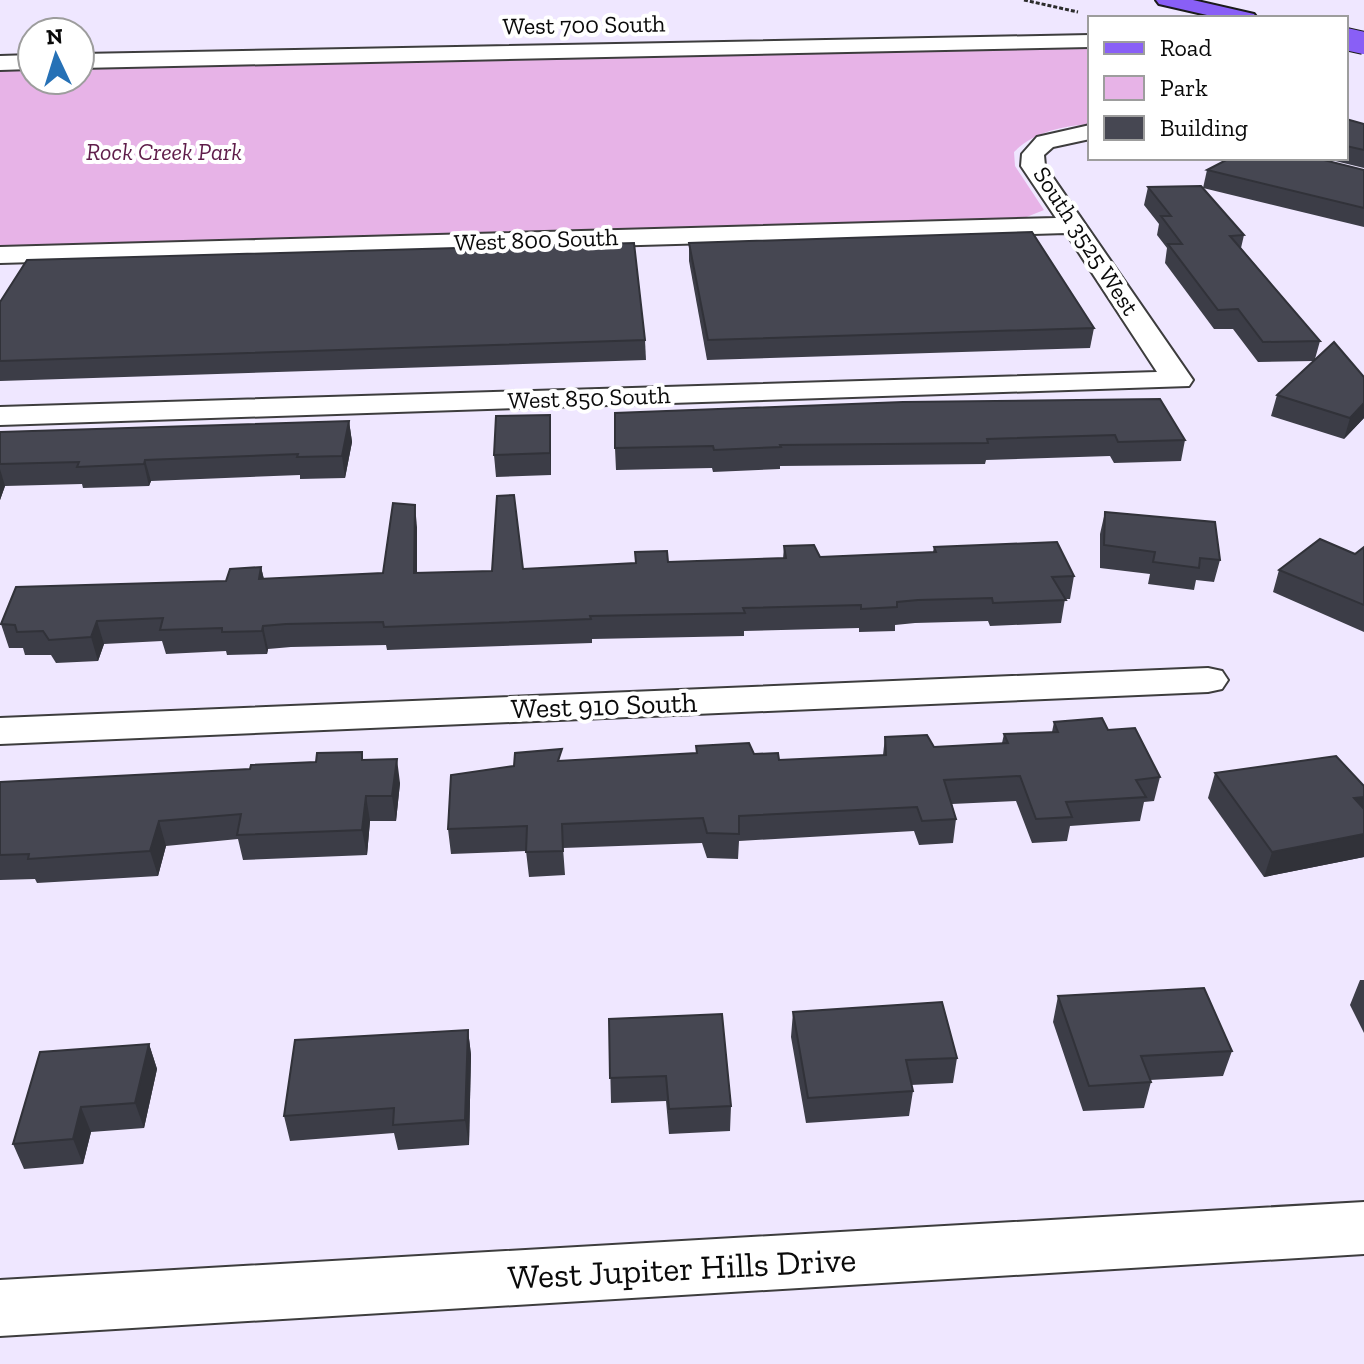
<svg xmlns="http://www.w3.org/2000/svg" width="1364" height="1364" viewBox="0 0 1364 1364" font-family="'Zilla Slab',serif">
	<style>
		.green { fill: #e7b3e7 }
		.lines { fill: none; stroke-linecap: round; stroke-linejoin: round }
		.minor-casing { stroke: #3d3d3d; stroke-width: 4 }
		.tertiary-casing { stroke: #3d3d3d; stroke-width: 4 }
		.primary-casing { stroke: #1b1b1b; stroke-width: 4 }
		.path { stroke: #2c2c2c; stroke-width: 3; stroke-dasharray: 4 2; stroke-linecap: butt }
		.minor { fill: #fff; fill-rule: evenodd }
		.tertiary { fill: #fff; fill-rule: evenodd }
		.primary { fill: #895ff6; fill-rule: evenodd }
		.primary-bridge-casing { stroke: #1b1b1b; stroke-width: 24; stroke-linecap: butt }
		.primary-bridge { stroke: #895ff6; stroke-width: 22 }
		.wall { fill: #3c3d47 }
		.shaded-wall { fill: #313239 }
		.building { fill: #464752; stroke: #313239; stroke-width: 2 }
		.labels { text-anchor: middle; stroke-width: 8; stroke-linejoin: round; paint-order: stroke }
		.far-street-label { font-size: 24px; fill: #0a0a0a; stroke: #fff }
		.far-park-label { font-size: 24px; font-style: italic; fill: #5f1d4a; stroke: #fff }
		.street-label { font-size: 28px; fill: #0a0a0a; stroke: #fff }
		.near-street-label { font-size: 34px; fill: #0a0a0a; stroke: #fff }
	</style>
	<rect width="100%" height="100%" fill="#efe7ff"/>
	<path class="green" d="M1090,46V124C1063,126 1033,132 1014,152L1015,166L1044,210L1024,218L0,246V66H32V80H80V65Z"/>
	<g class="lines">
		<g class="minor-casing">
			<g id="minor">
				<path d="M1090,125V139L1053,147L1044,155L1045,166L1193,380L1189,386L0,425V407L1157,372L1066,233L0,263V247L1056,218L1021,166L1022,154L1037,137Z"/>
				<path d="M1208,668L1222,671L1228,680L1222,689L1208,692L0,744V718Z"/>
				<path d="M1364,1202V1254L0,1336V1280Z"/>
			</g>
		</g>
		<g class="tertiary-casing">
			<g id="tertiary">
				<path d="M1090,35V47L80,68V54Z"/>
				<path d="M32,55V69L0,70V56Z"/>
			</g>
		</g>
		<g class="primary-casing">
			<path id="primary" d="M1156,0H1193L1254,14L1257,18H1220L1159,4Z"/>
		</g>
		<path class="path" d="M1024,0L1078,12"/>
		<use href="#minor" class="minor"/>
		<use href="#tertiary" class="tertiary"/>
		<use href="#primary" class="primary"/>
		<g class="primary-bridge-casing">
			<path id="primary-bridge" d="M1346,39L1364,43"/>
		</g>
		<use href="#primary-bridge" class="primary-bridge"/>
	</g>
	<g class="wall">
		<path d="M1346,119L1364,124V168L1323,158H1346Z"/>
		<path d="M1207,170H1364V227L1203,188Z"/>
		<path d="M1148,187L1244,235L1241,248L1320,341L1315,359L1364,377V418L1344,439L1271,416L1277,395L1313,361L1258,362L1233,329H1214L1165,263L1167,248L1157,235L1159,224L1144,205Z"/>
		<path d="M689,243L1094,328L1090,348L707,360L689,261Z"/>
		<path d="M0,302L645,340L646,360L0,381Z"/>
		<path d="M903,402L1185,440L1181,461L1114,463L1110,456L986,460L985,464L780,466V469L713,472L712,468L616,470L615,448Z"/>
		<path d="M349,421L352,442L345,478L300,479V475L151,481L149,486L83,488L82,484L5,486L0,500V432Z"/>
		<path d="M551,436V475L496,477L494,455Z"/>
		<path d="M1105,512L1220,560L1214,582L1196,580L1194,590L1148,584L1150,574L1100,568V534Z"/>
		<path d="M417,527V573L492,571L635,563V552L668,562L783,559L784,546L820,557L933,552L934,547L1074,576L1070,599H1065L1061,623L990,626L988,621L915,623L895,625V631L859,632V628L744,631V636L592,639V643L387,650L386,645L291,647L268,649L267,654L227,655L226,651L166,654L162,641L104,644L98,661L56,663L51,655H25L23,648H9L1,624L226,581L261,567L264,579L383,573Z"/>
		<path d="M1364,547V632L1273,592L1279,570L1355,554Z"/>
		<path d="M1054,722L1108,730L1160,777L1154,801L1144,802L1140,821L1070,826L1067,841L1032,843L1016,801L952,804L956,819L953,843L919,845L914,831L739,841L738,859L707,858L702,843L563,848L565,875L529,877L526,851L451,854L448,829L514,766L562,761L696,753V746L754,754L779,760L883,755L885,737L934,747L1002,743L1004,734L1052,732Z"/>
		<path d="M363,760L400,783L396,821H370L367,855L243,860L238,839L166,846L158,876L37,883L35,879L0,880V782L250,769Z"/>
		<path d="M1215,773L1364,786V857L1264,877L1208,798Z"/>
		<path d="M1360,980H1364V1033L1350,1005Z"/>
		<path d="M1058,996L1232,1051L1223,1076L1150,1080L1151,1082L1144,1108L1083,1111L1053,1022Z"/>
		<path d="M793,1012L957,1058L953,1083L911,1085L913,1091L909,1116L806,1123L791,1037Z"/>
		<path d="M609,1019L731,1106L730,1131L669,1134L666,1101L611,1103Z"/>
		<path d="M468,1030L471,1055L469,1145L398,1150L394,1133L290,1141L284,1116Z"/>
		<path d="M149,1044L157,1069L144,1128L91,1132L83,1164L24,1169L13,1144Z"/>
	</g>
	<g class="shaded-wall">
		<path d="M1364,403V418L1344,439L1350,418Z"/>
		<path d="M550,415L551,436V475L550,453Z"/>
		<path d="M349,421L352,442L345,478L342,456Z"/>
		<path d="M145,460L151,481L149,486L144,464Z"/>
		<path d="M0,469L5,486L0,500Z"/>
		<path d="M415,505L417,527V596L414,573Z"/>
		<path d="M261,567L266,589L259,579Z"/>
		<path d="M97,621L104,644L98,661L91,637Z"/>
		<path d="M263,626L268,649L267,654L262,631Z"/>
		<path d="M397,759L400,783L396,821L392,796Z"/>
		<path d="M366,796L370,821L367,855L362,830Z"/>
		<path d="M1364,797V820L1354,798Z"/>
		<path d="M159,821L166,846L158,876L150,851Z"/>
		<path d="M1364,834V857L1264,877L1272,852Z"/>
		<path d="M468,1030L471,1055L469,1145L465,1120Z"/>
		<path d="M149,1044L157,1069L144,1128L135,1103Z"/>
		<path d="M81,1107L91,1132L83,1164L73,1139Z"/>
	</g>
	<g class="building">
		<path d="M1346,119L1364,124V150L1346,146Z"/>
		<path d="M1230,158H1316L1364,170V208L1207,170Z"/>
		<path d="M1201,186L1244,235L1230,236L1320,341L1263,342L1238,309L1218,310L1168,244H1182L1161,216H1171L1148,187Z"/>
		<path d="M1032,232L1094,328L708,340L689,243Z"/>
		<path d="M634,243L645,340L0,361V302L27,260Z"/>
		<path d="M1334,342L1364,377V403L1350,418L1277,395Z"/>
		<path d="M1160,399L1185,440L1118,442L1115,435L987,439L988,443L780,445L781,447L714,450L713,446L615,448V413L903,402Z"/>
		<path d="M550,415V453L494,455L496,416Z"/>
		<path d="M349,421L342,456L297,457L298,454L145,460L144,464L77,467L79,462L0,464V432Z"/>
		<path d="M514,495L523,569L636,563L635,552L667,551L668,562L786,558L784,546L814,545L820,557L936,552L934,547L1057,542L1074,576L1052,577L1066,600L993,603L992,598L918,600L897,602V607L861,609V605L743,608L745,613L590,616L591,619L384,627L383,622L286,624L263,626L262,631L222,632V628L160,630L163,618L97,621L91,637L49,640L43,631L17,632L15,625L1,624L16,587L226,581L230,569L261,567L259,579L383,573L393,503L415,505L414,573L492,571L497,496Z"/>
		<path d="M1105,512L1215,522L1220,560L1200,558L1199,568L1153,562L1155,552L1104,545Z"/>
		<path d="M1320,539L1355,554L1364,547V605L1279,570Z"/>
		<path d="M1102,718L1108,730L1135,728L1160,777L1136,780L1146,797L1066,802L1072,817L1036,819L1020,776L944,780L956,819L922,821L917,807L739,816V834L707,833L703,818L562,824L563,851L526,852L527,826L448,829L451,775L514,766L515,753L562,749L558,761L697,753L696,746L749,743L754,754L778,753L779,760L886,755L885,737L927,735L934,747L1008,743L1004,734L1058,732L1054,722Z"/>
		<path d="M362,752V760L397,759L392,796H366L362,830L237,835L241,814L159,821L150,851L28,859L29,854L0,855V782L250,769L251,765L316,762L317,753Z"/>
		<path d="M1336,756L1364,786V797L1354,798L1364,809V834L1272,852L1215,773Z"/>
		<path d="M1204,988L1232,1051L1141,1056L1151,1082L1089,1086L1058,996Z"/>
		<path d="M942,1002L957,1058L906,1060L913,1091L808,1098L793,1012Z"/>
		<path d="M722,1014L731,1106L669,1109L666,1076L610,1078L609,1019Z"/>
		<path d="M468,1030L465,1120L393,1125L394,1108L284,1116L295,1040Z"/>
		<path d="M149,1044L135,1103L81,1107L73,1139L13,1144L40,1052Z"/>
	</g>
	<g class="labels">
		<g class="far-street-label">
			<text transform="translate(584 25) rotate(-1)" y="8">West 700 South</text>
			<text transform="translate(536 240) rotate(-2)" y="8">West 800 South</text>
			<text transform="translate(1086 241) rotate(57)" y="8">South 3525 West</text>
			<text transform="translate(589 398) rotate(-2)" y="8">West 850 South</text>
		</g>
		<g class="far-park-label">
			<text x="164" y="160">Rock Creek Park</text>
		</g>
		<g class="street-label">
			<text transform="translate(604 705) rotate(-2)" y="10">West 910 South</text>
		</g>
		<g class="near-street-label">
			<text transform="translate(682 1268) rotate(-3)" y="12">West Jupiter Hills Drive</text>
		</g>
	</g>
	<rect x="1088" y="16" width="260" height="144" fill="#ffffff" stroke="#9d9d9d" stroke-width="2"/>
	<rect x="1104" y="42" width="40" height="12" fill="#895ff6" stroke="#9d9d9d" stroke-width="2"/>
	<text x="1160" y="56" font-size="24" fill="#0a0a0a">Road</text>
	<rect x="1104" y="76" width="40" height="24" fill="#e7b3e7" stroke="#9d9d9d" stroke-width="2"/>
	<text x="1160" y="96" font-size="24" fill="#0a0a0a">Park</text>
	<rect x="1104" y="116" width="40" height="24" fill="#464752" stroke="#9d9d9d" stroke-width="2"/>
	<text x="1160" y="136" font-size="24" fill="#0a0a0a">Building</text>
	<g transform="translate(56 56) rotate(356)"><circle r="38" fill="#ffffff" stroke="#9d9d9d" stroke-width="2"/>
	<path d="M0-6L14 30L0 20L-14 30Z" fill="#2671b6"/>
	<text y="-12" font-size="22" font-weight="bold" text-anchor="middle" fill="#0a0a0a">N</text>
	</g>
</svg>
